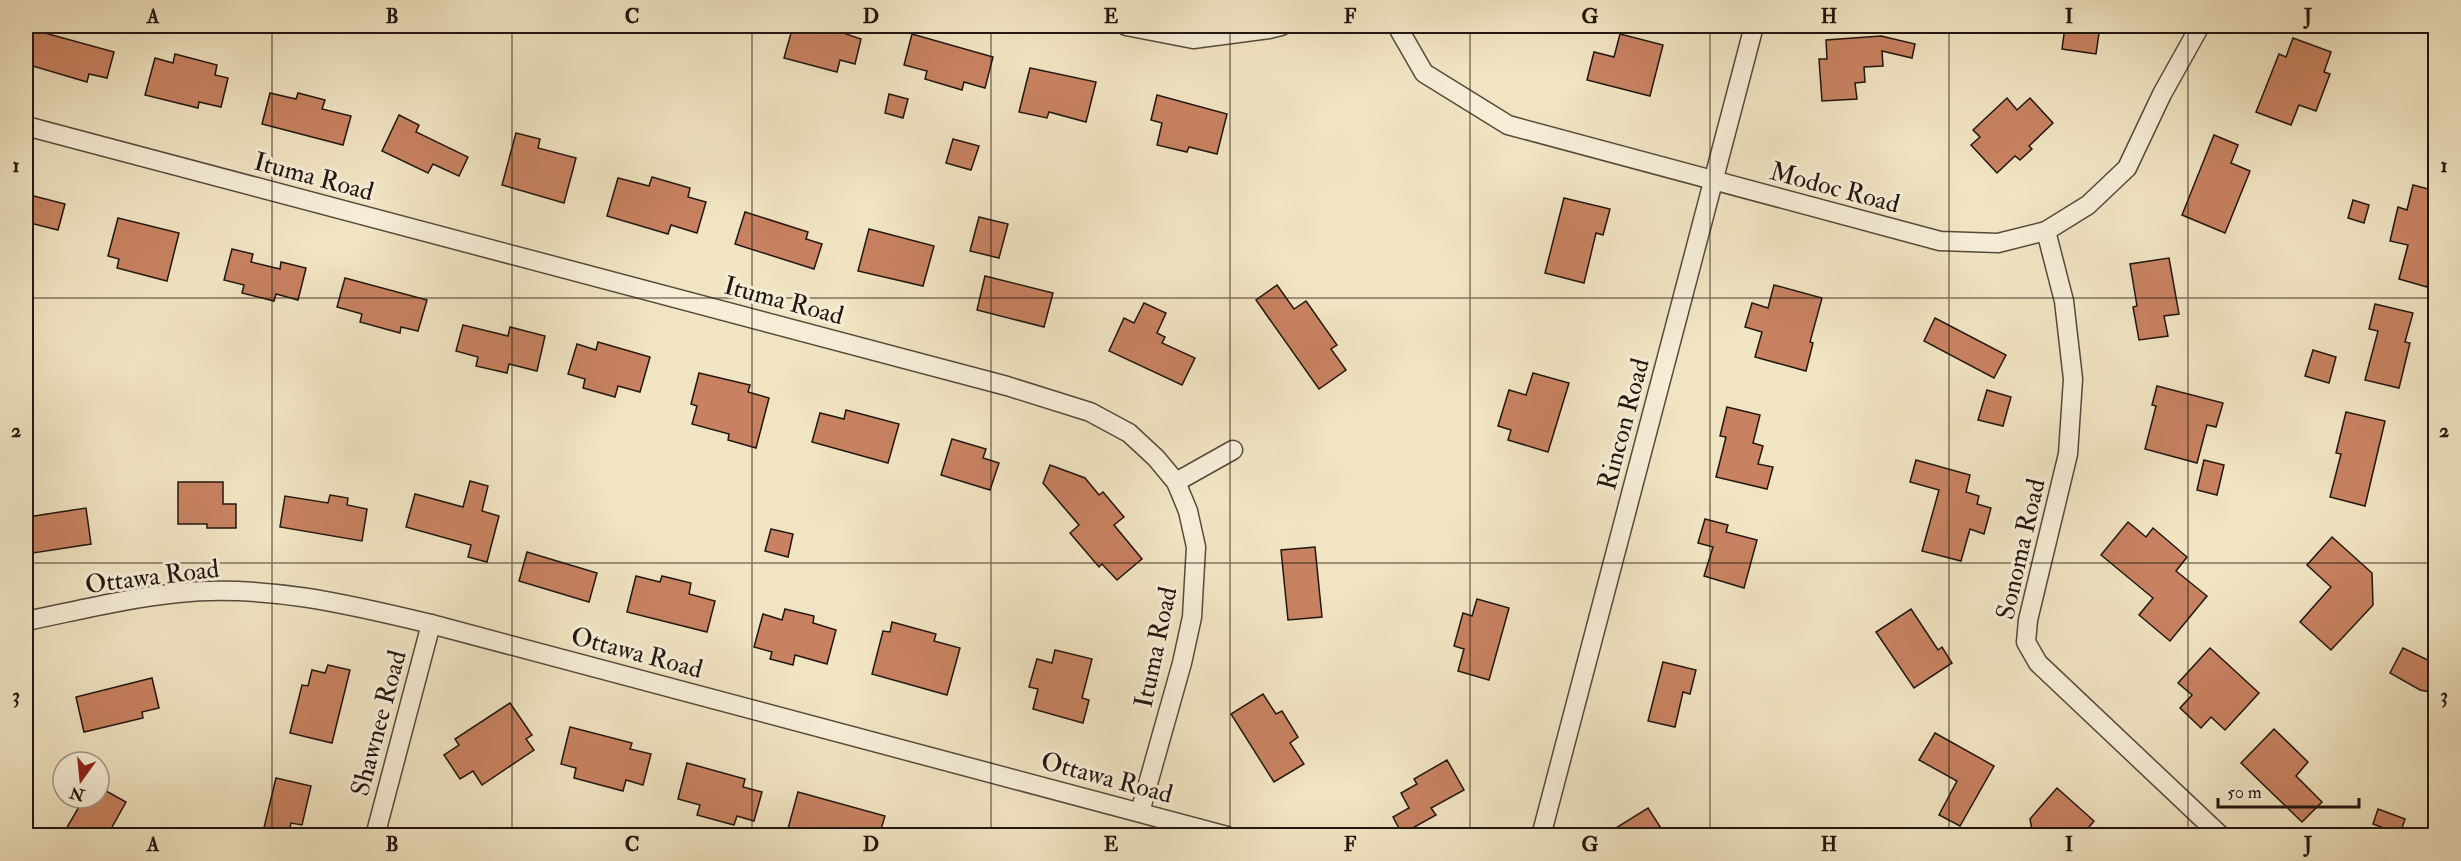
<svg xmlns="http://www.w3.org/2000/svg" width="2461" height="861" viewBox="0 0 2461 861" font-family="'IM FELL Double Pica',serif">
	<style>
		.building { fill: #c88261; stroke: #211610; stroke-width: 1.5 }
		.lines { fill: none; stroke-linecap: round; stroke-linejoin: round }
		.minor-casing { stroke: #554a3c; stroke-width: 21 }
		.minor { stroke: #f6edd7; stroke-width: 18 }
		.grid { fill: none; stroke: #211610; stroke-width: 1.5; stroke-opacity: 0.55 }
		.labels { text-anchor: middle; stroke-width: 6; stroke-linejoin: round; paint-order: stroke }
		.street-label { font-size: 26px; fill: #211610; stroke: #f6edd7 }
		.neatline { fill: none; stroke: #211610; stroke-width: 2 }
		.grid-label { font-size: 20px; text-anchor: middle; font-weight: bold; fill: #211610 }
	</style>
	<rect width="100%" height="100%" fill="#f1e4c2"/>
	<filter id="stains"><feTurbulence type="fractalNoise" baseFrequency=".00333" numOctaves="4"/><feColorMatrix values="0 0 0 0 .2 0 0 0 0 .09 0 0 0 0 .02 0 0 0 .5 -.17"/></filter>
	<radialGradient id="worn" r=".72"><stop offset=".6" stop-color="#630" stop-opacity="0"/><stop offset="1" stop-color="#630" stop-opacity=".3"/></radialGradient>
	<g class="building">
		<path d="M793,26H834L847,29L846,34L861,39L855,64L840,60L837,72L784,58Z"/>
		<path d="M2065,26H2100L2096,54L2062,49Z"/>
		<path d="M34,30L114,52L107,78L89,74L87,82L26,64Z"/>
		<path d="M912,34L993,57L985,88L964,82L962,90L925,79L927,71L904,65Z"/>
		<path d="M1620,34L1663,45L1650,96L1587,80L1594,52L1614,57Z"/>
		<path d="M1881,36L1915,44L1912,58L1882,51L1883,66L1864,67L1865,82L1855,83L1857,99L1822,101L1819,59H1827L1826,40Z"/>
		<path d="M2293,38L2331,52L2324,72L2330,74L2316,111L2299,105L2291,125L2256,112L2279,54L2286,57Z"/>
		<path d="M175,54L217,65L215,75L228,78L221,107L199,102L198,108L145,95L155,58L173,63Z"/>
		<path d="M1030,68L1096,82L1086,122L1049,112L1047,118L1019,112Z"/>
		<path d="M270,93L296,99L298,93L325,100L322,109L351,116L343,145L262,124Z"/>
		<path d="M889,94L908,99L903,118L885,113Z"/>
		<path d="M1157,95L1227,114L1217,154L1189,147L1187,152L1157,145L1162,123L1151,120Z"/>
		<path d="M2007,98L2017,110L2030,98L2053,123L2029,146L2032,149L2020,160L2015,156L1997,173L1971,145L1980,137L1973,130Z"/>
		<path d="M399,115L419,125L416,132L468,157L459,176L433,164L428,173L382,151Z"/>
		<path d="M516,133L540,139L538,148L576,158L564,203L502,185Z"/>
		<path d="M2214,135L2238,145L2231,163L2250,171L2225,233L2182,215Z"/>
		<path d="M953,139L979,146L971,170L946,163Z"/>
		<path d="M652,177L690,188L688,197L706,202L697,233L671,225L668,234L607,216L618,178L649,186Z"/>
		<path d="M2413,185L2436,191V255L2427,287L2399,279L2408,245L2390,241L2398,207L2407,210Z"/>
		<path d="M26,194L65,204L58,230L26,222Z"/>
		<path d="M1564,198L1610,209L1603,235L1596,233L1584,283L1545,273Z"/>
		<path d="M2353,200L2369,205L2364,223L2348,218Z"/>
		<path d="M745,212L808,232L806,239L822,244L814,269L735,244Z"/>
		<path d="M979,217L1008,224L999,258L970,251Z"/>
		<path d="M118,218L179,233L167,281L117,268L119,259L108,256Z"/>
		<path d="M869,229L934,246L923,286L858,271Z"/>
		<path d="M232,249L253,254L251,262L280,269L281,262L306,268L298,300L276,294L274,301L242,293L244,285L224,280Z"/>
		<path d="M2169,258L2179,314L2164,316L2168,336L2139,340L2133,307L2137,306L2130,264Z"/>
		<path d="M985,276L1053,293L1044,327L977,310Z"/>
		<path d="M345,278L427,300L418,331L401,327L400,333L360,322L362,314L337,307Z"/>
		<path d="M1277,285L1294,309L1306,301L1337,345L1331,349L1346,370L1319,389L1256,300Z"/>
		<path d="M1774,285L1822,298L1810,342L1813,343L1806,371L1755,357L1762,332L1745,327L1752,303L1768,308Z"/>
		<path d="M1144,303L1166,313L1157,333L1165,337L1162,343L1195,358L1182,385L1109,351L1124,318L1134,323Z"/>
		<path d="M2375,304L2413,313L2405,342L2410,343L2399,388L2365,380L2378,331L2369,329Z"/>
		<path d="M1935,318L2006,355L1994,378L1924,341Z"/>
		<path d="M463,325L508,336L510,327L545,336L537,371L509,364L507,373L476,366L478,357L456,351Z"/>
		<path d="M598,342L650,357L640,392L618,386L615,397L583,388L585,379L568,374L577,344L596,350Z"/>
		<path d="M2313,350L2336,357L2329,383L2305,376Z"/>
		<path d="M699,373L750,385L748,392L769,398L756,448L728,440L729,434L692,424L697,406L691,404Z"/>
		<path d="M1533,373L1569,383L1548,452L1508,440L1511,430L1498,426L1509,390L1526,395Z"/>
		<path d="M2157,386L2223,403L2216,427L2207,425L2197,463L2145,449L2156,406L2152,405Z"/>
		<path d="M1987,390L2011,397L2003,426L1978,420Z"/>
		<path d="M1727,407L1760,415L1753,443L1763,446L1758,464L1773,467L1767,489L1716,477L1726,437L1720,436Z"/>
		<path d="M846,410L899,424L888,463L812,442L820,413L844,419Z"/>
		<path d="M2346,412L2385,421L2365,506L2330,497L2341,454L2336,453Z"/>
		<path d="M952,439L986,449L983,458L999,463L990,490L941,475Z"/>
		<path d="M1916,460L1970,475L1966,492L1979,496L1977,504L1991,508L1984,534L1970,529L1961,561L1922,551L1939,490L1910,482Z"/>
		<path d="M2204,460L2224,465L2217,495L2197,490Z"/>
		<path d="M1050,465L1085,478L1099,495L1103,492L1124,517L1114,525L1142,559L1117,580L1102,564L1099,567L1070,533L1079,525L1043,483Z"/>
		<path d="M470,481L488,486L482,511L499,516L487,562L468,557L471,545L406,527L415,494L463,507Z"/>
		<path d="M178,482H223V504H236V528H207V524H178Z"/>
		<path d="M330,495L348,498L347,505L367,509L362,541L280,527L285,496L328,503Z"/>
		<path d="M86,508L91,544L33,553L28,517Z"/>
		<path d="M1705,519L1728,525L1726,532L1757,540L1744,588L1704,576L1713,547L1698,543Z"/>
		<path d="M2128,522L2146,537L2153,528L2187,557L2176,571L2207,596L2170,641L2139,615L2153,598L2101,555Z"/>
		<path d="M771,529L793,534L788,557L765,551Z"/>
		<path d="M2332,537L2372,573L2373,605L2331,650L2300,622L2331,587L2307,565Z"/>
		<path d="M1315,547L1322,617L1288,620L1281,550Z"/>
		<path d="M527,552L597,573L589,602L519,581Z"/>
		<path d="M636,576L660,582L662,576L691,583L689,594L715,601L707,632L627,612Z"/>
		<path d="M1477,599L1509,608L1489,680L1458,671L1464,649L1454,646L1463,613L1472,616Z"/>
		<path d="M785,609L814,616L813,623L836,630L827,664L795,655L793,665L770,659L772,652L754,647L763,614L782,620Z"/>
		<path d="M1911,609L1938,650L1942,647L1952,663L1914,688L1876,632Z"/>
		<path d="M892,622L936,634L934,641L960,648L947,695L872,674L883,631L890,632Z"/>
		<path d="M2210,648L2259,693L2225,730L2211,717L2201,728L2180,708L2192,695L2178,683Z"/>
		<path d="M2403,648L2436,664V693L2420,690L2390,673Z"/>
		<path d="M1055,650L1092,659L1082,698L1089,700L1083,723L1033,709L1038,689L1029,687L1037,659L1052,663Z"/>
		<path d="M1663,662L1696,670L1690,694L1683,692L1675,727L1648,721Z"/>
		<path d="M328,665L350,670L332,743L290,733L302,685L308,686L312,670L325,673Z"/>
		<path d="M152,678L159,708L142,712L143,718L84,732L76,697Z"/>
		<path d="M1263,694L1276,714L1282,711L1298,737L1290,743L1304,764L1274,782L1231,714Z"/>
		<path d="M510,703L532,735L526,739L534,750L482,785L473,771L460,779L444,755L459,745L455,739Z"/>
		<path d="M570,727L632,743L630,749L651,754L643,785L626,780L623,791L574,778L576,768L561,764Z"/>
		<path d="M2274,729L2308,762L2296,776L2322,802L2302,822L2241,763Z"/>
		<path d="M1935,733L1994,766L1960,826L1939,815L1957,781L1919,760Z"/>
		<path d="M1447,760L1464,790L1431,808L1436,815L1402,834L1393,817L1409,808L1401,793L1417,784L1414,779Z"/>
		<path d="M687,763L745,779L743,787L762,792L754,821L737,816L734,825L697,815L700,805L678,799Z"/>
		<path d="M276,778L311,786L302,825L291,823L288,836H262Z"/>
		<path d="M99,787L126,802L107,836H62L84,798H99Z"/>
		<path d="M2057,788L2094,821L2089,827L2091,836H2033L2030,819Z"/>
		<path d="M798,792L885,816L879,836H786Z"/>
		<path d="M1648,808L1666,836H1603Z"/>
		<path d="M2378,809L2405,819L2400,834L2373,824Z"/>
	</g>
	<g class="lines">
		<g class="minor-casing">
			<g id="minor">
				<path d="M1126,26L1193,39L1269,29L1281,26"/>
				<path d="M1397,26L1424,73L1508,125L1940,241L1998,243L2046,231L2088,205L2127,168L2162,94L2200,26"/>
				<path d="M26,126L1007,386L1090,412L1129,433L1156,458L1176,482L1188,511L1196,547L1192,617L1182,663L1140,812"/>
				<path d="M2046,231L2064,301L2073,379L2068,454L2028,620L2026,642L2038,663L2221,836"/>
				<path d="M1176,482L1233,450"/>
				<path d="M26,621C76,611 127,598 178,593C264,584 348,604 431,624L1227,836"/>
				<path d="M375,836L431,624"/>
				<path d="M1541,836L1754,26"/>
			</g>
		</g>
		<use href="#minor" class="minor"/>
	</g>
	<path class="grid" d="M272,26V836M512,26V836M752,26V836M991,26V836M1230,26V836M1470,26V836M1710,26V836M1949,26V836M2188,26V836M26,298H2436M26,563H2436"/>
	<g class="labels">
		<g class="street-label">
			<text transform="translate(314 176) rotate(15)" y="9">Ituma Road</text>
			<text transform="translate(1835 187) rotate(15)" y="9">Modoc Road</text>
			<text transform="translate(784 300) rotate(15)" y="9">Ituma Road</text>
			<text transform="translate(1623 424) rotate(-75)" y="9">Rincon Road</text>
			<text transform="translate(2020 549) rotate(-77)" y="9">Sonoma Road</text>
			<text transform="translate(152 576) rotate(-7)" y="9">Ottawa Road</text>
			<text transform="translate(1155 647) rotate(-78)" y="9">Ituma Road</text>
			<text transform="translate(637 652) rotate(15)" y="9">Ottawa Road</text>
			<text transform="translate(378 723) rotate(-75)" y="9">Shawnee Road</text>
			<text transform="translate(1107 777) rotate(15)" y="9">Ottawa Road</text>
		</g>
	</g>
	<rect width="2461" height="861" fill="none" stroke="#f1e4c2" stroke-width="66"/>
	<g transform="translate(81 780) rotate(195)"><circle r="28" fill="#f6edd7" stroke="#a19787" stroke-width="1.5"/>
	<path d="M0-4.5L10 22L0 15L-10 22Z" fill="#8f2418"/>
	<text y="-9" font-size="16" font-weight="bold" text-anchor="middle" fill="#211610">N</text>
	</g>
	<path d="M2218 798v9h141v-9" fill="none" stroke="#211610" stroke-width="3"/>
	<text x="2227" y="798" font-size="18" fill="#211610" stroke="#f6edd7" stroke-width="4.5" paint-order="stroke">50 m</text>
	<rect x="33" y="33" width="2395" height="795" class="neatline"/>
	<g class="grid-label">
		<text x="153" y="23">A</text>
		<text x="392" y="23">B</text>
		<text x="632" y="23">C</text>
		<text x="871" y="23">D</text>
		<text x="1111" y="23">E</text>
		<text x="1350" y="23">F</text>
		<text x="1590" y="23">G</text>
		<text x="1829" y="23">H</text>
		<text x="2069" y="23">I</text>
		<text x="2308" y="23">J</text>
		<text x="16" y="172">1</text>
		<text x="2444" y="172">1</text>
		<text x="16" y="437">2</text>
		<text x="2444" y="437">2</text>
		<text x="16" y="702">3</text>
		<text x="2444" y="702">3</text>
		<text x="153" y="851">A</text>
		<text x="392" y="851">B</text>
		<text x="632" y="851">C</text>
		<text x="871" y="851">D</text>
		<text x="1111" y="851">E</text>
		<text x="1350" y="851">F</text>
		<text x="1590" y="851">G</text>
		<text x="1829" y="851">H</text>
		<text x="2069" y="851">I</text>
		<text x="2308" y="851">J</text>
	</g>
	<rect width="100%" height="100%" filter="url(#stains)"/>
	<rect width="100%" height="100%" fill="url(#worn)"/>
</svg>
